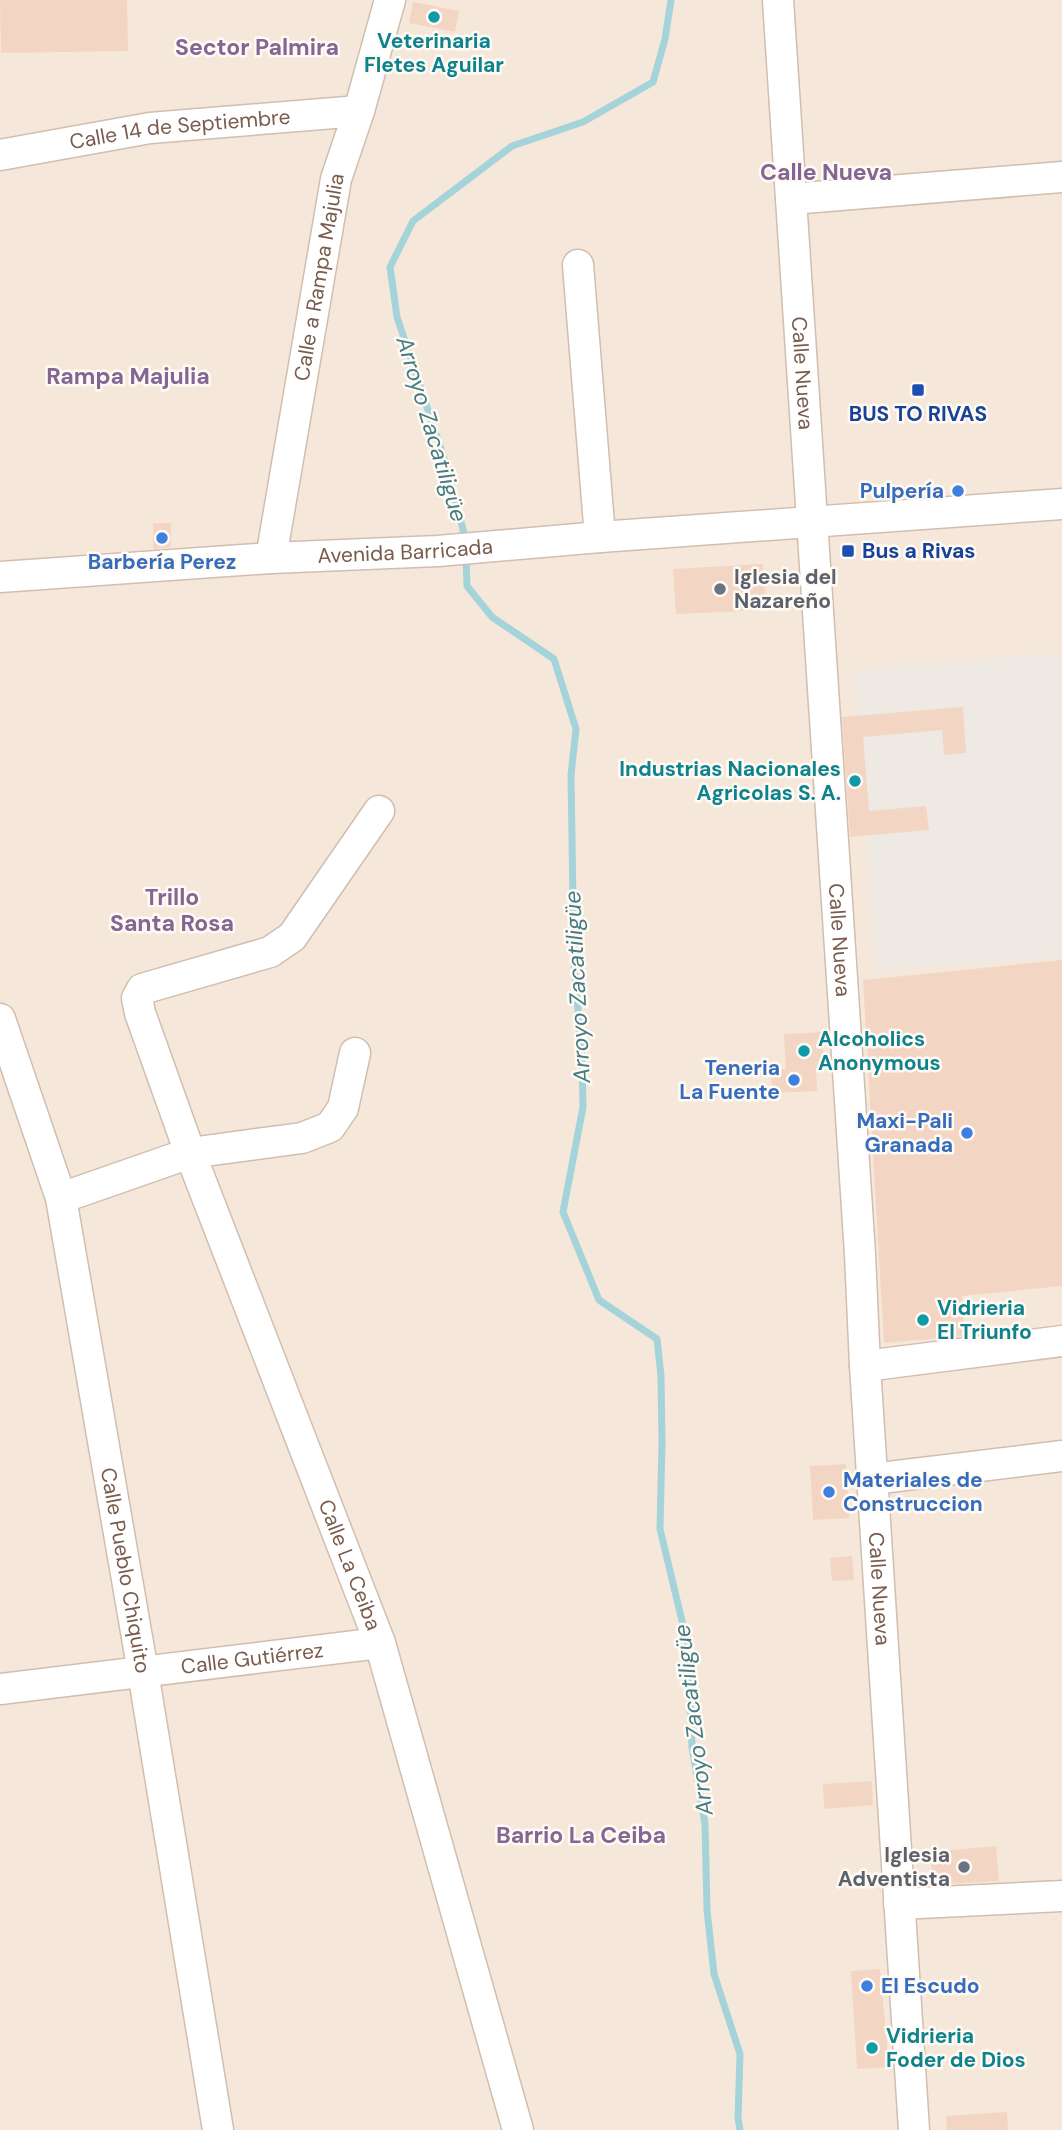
<svg xmlns="http://www.w3.org/2000/svg" width="1062" height="2130" viewBox="0 0 1062 2130" font-family="'DM Sans',sans-serif">
	<style>
		.residential { fill: #f5e8da }
		.industrial { fill: #efe9e4 }
		.lines { fill: none; stroke-linecap: round; stroke-linejoin: round }
		.stream { stroke: #a5d3da; stroke-width: 7 }
		.building { fill: #f3d5c3 }
		.minor-casing { stroke: #d1beb0; stroke-width: 33 }
		.minor { stroke: #fff; stroke-width: 30 }
		.culture-dot { fill: #0f9aa8; stroke: #fffaf3; stroke-width: 2.5 }
		.transit-dot { fill: #1a4fb4; stroke: #fffaf3; stroke-width: 2.5 }
		.shop-dot { fill: #3f7fe0; stroke: #fffaf3; stroke-width: 2.5 }
		.worship-dot { fill: #6b7280; stroke: #fffaf3; stroke-width: 2.5 }
		.labels { text-anchor: middle; stroke-width: 5; stroke-linejoin: round; paint-order: stroke }
		.culture-label { font-size: 21px; font-weight: bold; fill: #0d838f; stroke: #fffaf3; text-anchor: start }
		.street-label { font-size: 21px; fill: #7a5c4d; stroke: #fffaf3 }
		.transit-label { font-size: 21px; font-weight: bold; fill: #164399; stroke: #fffaf3 }
		.shop-label { font-size: 21px; font-weight: bold; fill: #366cbe; stroke: #fffaf3; text-anchor: end }
		.worship-label { font-size: 21px; font-weight: bold; fill: #5b616d; stroke: #fffaf3; text-anchor: start }
		.neighbourhood-label { font-size: 23px; font-weight: bold; fill: #846695; stroke: #fffaf3 }
		.water-label { font-size: 23px; font-style: italic; fill: #437c86; stroke: #fffaf3 }
	</style>
	<rect width="100%" height="100%" fill="#fdf6ec"/>
	<rect class="residential" x="0" y="0" width="1062" height="2130"/>
	<path class="industrial" d="M1062,653V957L876,971L853,670Z"/>
	<g class="lines">
		<g class="stream">
			<path d="M466,541L446,464L397,317L390,267L413,221L512,146L583,122L653,82L665,39L671,0"/>
			<path d="M466,557L467,586L492,617L554,659L576,729L571,775L574,965L582,1054L583,1107L563,1212L599,1300L657,1339L661,1376L662,1443L660,1529L688,1646L692,1747L705,1824L707,1910L714,1974L740,2054L738,2118L740,2130"/>
		</g>
	</g>
	<g class="building">
		<path d="M0,0H127L128,51L1,53Z"/>
		<path d="M413,2L459,11L455,32L409,23Z"/>
		<path d="M153,523H171V547L153,549Z"/>
		<path d="M763,564L766,610L676,614L673,569Z"/>
		<path d="M963,707L966,753L944,755L942,730L863,737L869,811L926,806L929,830L850,837L842,717Z"/>
		<path d="M1062,960V1286L962,1296L965,1336L884,1343L863,980Z"/>
		<path d="M822,1032L824,1067L816,1068L817,1091L772,1093L771,1069H786L784,1034Z"/>
		<path d="M846,1464L849,1518L813,1520L810,1466Z"/>
		<path d="M852,1556L854,1580L832,1581L830,1558Z"/>
		<path d="M872,1781L873,1805L824,1809L823,1784Z"/>
		<path d="M996,1846L999,1881L933,1885L930,1852Z"/>
		<path d="M880,1969L889,2067L857,2069L851,1971Z"/>
		<path d="M1007,2112L1008,2130H947L946,2116Z"/>
	</g>
	<g class="lines">
		<g class="minor-casing">
			<g id="minor">
				<path id="s1" d="M778,0L860,1254L865,1366L914,2130"/>
				<path id="s2" d="M0,155L150,128L359,111"/>
				<path d="M791,199L1062,177"/>
				<path d="M578,265L600,537"/>
				<path id="s3" d="M271,558L336,179L359,111L390,0"/>
				<path id="s4" d="M0,577L271,558L438,551L600,537L1062,504"/>
				<path id="s5" d="M379,811L292,937L270,952L142,989L137,998L140,1013L190,1153L380,1643L518,2130"/>
				<path id="s6" d="M0,1019L61,1198L143,1672L218,2130"/>
				<path d="M61,1198L190,1153L302,1138L330,1127L343,1108L355,1053"/>
				<path d="M865,1366L1062,1341"/>
				<path d="M872,1479L1062,1456"/>
				<path id="s7" d="M0,1689L380,1643"/>
				<path d="M899,1904L1062,1896"/>
			</g>
		</g>
		<use href="#minor" class="minor"/>
	</g>
	<g class="culture-dot">
		<circle cx="434" cy="17" r="7"/>
		<circle cx="855" cy="781" r="7"/>
		<circle cx="804" cy="1051" r="7"/>
		<circle cx="923" cy="1320" r="7"/>
		<circle cx="872" cy="2048" r="7"/>
	</g>
	<g class="transit-dot">
		<rect x="911" y="383" width="14" height="14" rx="3.5"/>
		<rect x="841" y="544" width="14" height="14" rx="3.5"/>
	</g>
	<g class="shop-dot">
		<circle cx="958" cy="491" r="7"/>
		<circle cx="162" cy="538" r="7"/>
		<circle cx="794" cy="1080" r="7"/>
		<circle cx="967" cy="1133" r="7"/>
		<circle cx="829" cy="1492" r="7"/>
		<circle cx="867" cy="1986" r="7"/>
	</g>
	<g class="worship-dot">
		<circle cx="720" cy="589" r="7"/>
		<circle cx="964" cy="1867" r="7"/>
	</g>
	<g class="labels">
		<g class="culture-label">
			<text x="434" y="48" text-anchor="middle">Veterinaria<tspan x="434" dy="24">Fletes Aguilar</tspan></text>
			<text x="841" y="776" text-anchor="end">Industrias Nacionales<tspan x="841" dy="24">Agricolas S. A.</tspan></text>
			<text x="818" y="1046">Alcoholics<tspan x="818" dy="24">Anonymous</tspan></text>
			<text x="937" y="1315">Vidrieria<tspan x="937" dy="24">El Triunfo</tspan></text>
			<text x="886" y="2043">Vidrieria<tspan x="886" dy="24">Foder de Dios</tspan></text>
		</g>
		<g class="street-label">
			<text dy="7" stroke="none"><textPath href="#s2" startOffset="182">Calle 14 de Septiembre</textPath></text>
			<text dy="7" stroke="none"><textPath href="#s3" startOffset="285">Calle a Rampa Majulia</textPath></text>
			<text dy="7" stroke="none"><textPath href="#s1" startOffset="374">Calle Nueva</textPath></text>
			<text dy="7" stroke="none"><textPath href="#s4" startOffset="406">Avenida Barricada</textPath></text>
			<text dy="7" stroke="none"><textPath href="#s1" startOffset="942">Calle Nueva</textPath></text>
			<text dy="7" stroke="none"><textPath href="#s5" startOffset="929">Calle La Ceiba</textPath></text>
			<text dy="7" stroke="none"><textPath href="#s6" startOffset="567">Calle Pueblo Chiquito</textPath></text>
			<text dy="7" stroke="none"><textPath href="#s1" startOffset="1592">Calle Nueva</textPath></text>
			<text dy="7" stroke="none"><textPath href="#s7" startOffset="254">Calle Gutiérrez</textPath></text>
		</g>
		<g class="transit-label">
			<text x="918" y="421">BUS TO RIVAS</text>
			<text x="862" y="558" text-anchor="start">Bus a Rivas</text>
		</g>
		<g class="shop-label">
			<text x="944" y="498">Pulpería</text>
			<text x="162" y="569" text-anchor="middle">Barbería Perez</text>
			<text x="780" y="1075">Teneria<tspan x="780" dy="24">La Fuente</tspan></text>
			<text x="953" y="1128">Maxi-Pali<tspan x="953" dy="24">Granada</tspan></text>
			<text x="843" y="1487" text-anchor="start">Materiales de<tspan x="843" dy="24">Construccion</tspan></text>
			<text x="881" y="1993" text-anchor="start">El Escudo</text>
		</g>
		<g class="worship-label">
			<text x="734" y="584">Iglesia del<tspan x="734" dy="24">Nazareño</tspan></text>
			<text x="950" y="1862" text-anchor="end">Iglesia<tspan x="950" dy="24">Adventista</tspan></text>
		</g>
		<g class="neighbourhood-label">
			<text x="257" y="55">Sector Palmira</text>
			<text x="826" y="180">Calle Nueva</text>
			<text x="128" y="384">Rampa Majulia</text>
			<text x="172" y="905">Trillo<tspan x="172" dy="26">Santa Rosa</tspan></text>
			<text x="581" y="1843">Barrio La Ceiba</text>
		</g>
		<g class="water-label">
			<text transform="translate(432 429) rotate(73)" y="8">Arroyo Zacatiligüe</text>
			<text transform="translate(577 987) rotate(-93)" y="8">Arroyo Zacatiligüe</text>
			<text transform="translate(693 1720) rotate(-97)" y="8">Arroyo Zacatiligüe</text>
		</g>
	</g>
</svg>
